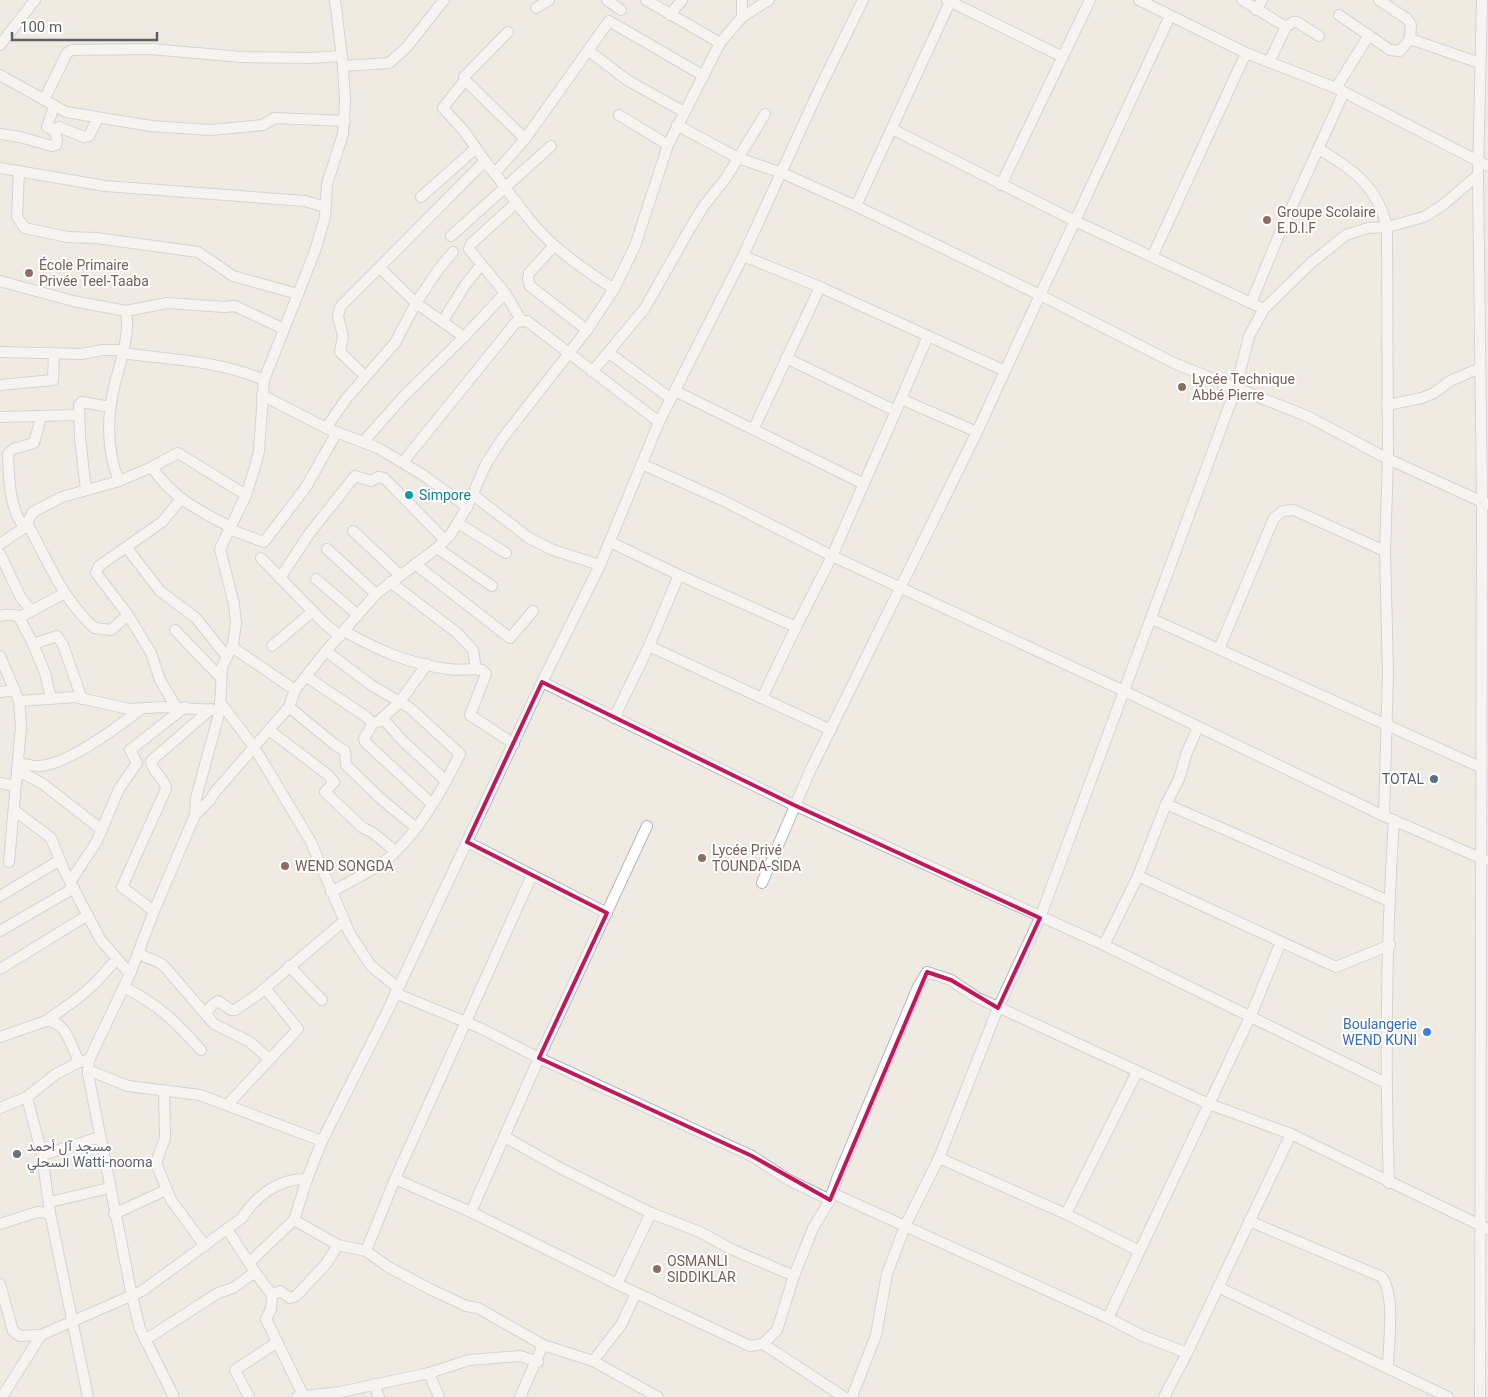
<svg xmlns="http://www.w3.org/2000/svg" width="1488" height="1397" viewBox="0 0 1488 1397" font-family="Roboto,Vazirmatn,sans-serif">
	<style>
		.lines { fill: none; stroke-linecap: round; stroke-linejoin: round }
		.minor-casing { stroke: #b4b7bb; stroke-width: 12 }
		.minor { stroke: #fff; stroke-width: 10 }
		.marked { fill: none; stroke: #c2185b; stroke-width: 4; stroke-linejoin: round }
		.education-dot { fill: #8d6e63; stroke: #fff; stroke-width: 2 }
		.culture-dot { fill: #0f9aa8; stroke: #fff; stroke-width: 2 }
		.service-dot { fill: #5c6f8a; stroke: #fff; stroke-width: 2 }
		.shop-dot { fill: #3f7fe0; stroke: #fff; stroke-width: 2 }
		.worship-dot { fill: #6b7280; stroke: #fff; stroke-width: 2 }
		.labels { text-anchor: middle; stroke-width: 4; stroke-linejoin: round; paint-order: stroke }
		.education-label { font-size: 14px; fill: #785e54; stroke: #fff; text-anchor: start }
		.culture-label { font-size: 14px; fill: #0d838f; stroke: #fff; text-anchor: start }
		.service-label { font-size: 14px; fill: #4e5e75; stroke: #fff; text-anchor: end }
		.shop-label { font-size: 14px; fill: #366cbe; stroke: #fff; text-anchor: end }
		.worship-label { font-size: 14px; fill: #5b616d; stroke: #fff; text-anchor: start }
	</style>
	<rect width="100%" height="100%" fill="#efebe3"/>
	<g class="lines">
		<g class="minor-casing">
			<g id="minor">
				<path d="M607,0L621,10"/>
				<path d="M646,0L720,43"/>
				<path d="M742,0V17"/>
				<path d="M947,0L1063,57"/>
				<path d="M1139,0L1246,53L1336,88L1488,166"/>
				<path d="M1242,0L1286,27L1293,22H1297L1319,36"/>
				<path d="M536,8L549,0"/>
				<path d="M1256,10L1262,0"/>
				<path d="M670,15L682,0"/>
				<path d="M1339,15L1390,50L1400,51L1410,39L1411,25L1407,19L1379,0"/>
				<path d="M508,32L464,77L465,80L525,139"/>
				<path d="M1410,39L1480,63"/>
				<path d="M0,45L35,0"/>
				<path d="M589,51L627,80L684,112"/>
				<path d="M1269,62L1286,27"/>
				<path d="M343,66L389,63L406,48L444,0"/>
				<path d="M0,75L66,112L151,126L210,130L263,125L274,118L345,121"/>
				<path d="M465,80L443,108L464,131L485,161"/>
				<path d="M1336,88L1369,35"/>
				<path d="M44,100L67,53L72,50L151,49L241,57L310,58L341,56"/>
				<path d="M54,106L47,127L55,131"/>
				<path d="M619,115L668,145"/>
				<path d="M677,125L738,158L782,173L856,206L1040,295L1075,221L1264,309"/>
				<path d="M892,129L1075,221L1170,16"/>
				<path d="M0,134L20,137L52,146L56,145L57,140L55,129L59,127L84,137L89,136L98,118"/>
				<path d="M1319,149C1353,170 1377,185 1387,227L1388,459L1385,551L1388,673L1384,816"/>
				<path d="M0,168L105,186L305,201L325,207"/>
				<path d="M19,171L17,217L25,228L67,237L96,238L198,252L233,276L298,294"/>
				<path d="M495,173L525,139L609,21L704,76"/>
				<path d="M1001,185L1090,0"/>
				<path d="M421,197L476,148"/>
				<path d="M517,202L471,244L469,249L505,293L521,320"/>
				<path d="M856,206L950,2"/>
				<path d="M451,236L551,146"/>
				<path d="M554,246L529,273L528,279L530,286L587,330"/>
				<path d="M1153,255L1246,53"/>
				<path d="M743,256L820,287L1003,370"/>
				<path d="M0,281L73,301L126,311C130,335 121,360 115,383C107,415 106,449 119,481"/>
				<path d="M1251,303L1279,235L1344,92"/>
				<path d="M126,311L167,303L224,307L235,306L284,329"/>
				<path d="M443,321L465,285L481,265"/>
				<path d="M464,337L505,293"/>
				<path d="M0,352L81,354L103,350H123"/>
				<path d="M122,353C171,360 218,360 264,380"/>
				<path d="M609,353L670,398"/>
				<path d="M786,358L896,411L927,338"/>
				<path d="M592,372L645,308L689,230L703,207L726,178L765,114"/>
				<path d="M365,376L340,352L343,336L338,317L340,307L485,161C508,189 527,222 555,246C573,262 594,276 614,289"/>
				<path d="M0,385L53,380L54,353"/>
				<path d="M675,391L862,483"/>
				<path d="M262,395L326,428L378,448L423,475L467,507"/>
				<path d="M901,399L977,432"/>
				<path d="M1387,405L1422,398L1434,393L1450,381L1480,368"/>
				<path d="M0,417L78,415"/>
				<path d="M326,428L346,399L395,343L416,303L380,268"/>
				<path d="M754,428L820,287"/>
				<path d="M364,441L404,396L464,337L416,303L438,270L453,252"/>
				<path d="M403,462L516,322L527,321L659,422"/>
				<path d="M642,464L724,501L832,556L1124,691L1384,816L1485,860"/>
				<path d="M152,467C171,497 200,511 230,527"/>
				<path d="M86,490L80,438L79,405L82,402L110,407"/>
				<path d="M472,494L529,538L553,550L600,565"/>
				<path d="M27,523C47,559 60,594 90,624L95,628L111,630L128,615"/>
				<path d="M458,523L506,553"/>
				<path d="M25,527C9,512 9,475 8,454L13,449L34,443L41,417"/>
				<path d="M229,529L264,542L306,487L337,432"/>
				<path d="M353,531L400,575"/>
				<path d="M610,542L679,575L649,646L614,718"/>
				<path d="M0,544L25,527L33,512L62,497L119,481L152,467L178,453L246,495"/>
				<path d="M127,548L160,591L196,618L227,657"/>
				<path d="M437,548L492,586"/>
				<path d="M327,549L376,594"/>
				<path d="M0,554L21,598L31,610"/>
				<path d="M261,558L324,623L340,636"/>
				<path d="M415,564L510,638L533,611"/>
				<path d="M679,575L796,627L832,556L896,411"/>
				<path d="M280,578L309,534L355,476L371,481L378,477L384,478L445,540"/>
				<path d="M316,579L358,615"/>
				<path d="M390,582L456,632L473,650L476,669"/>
				<path d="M0,616C11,612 15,618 24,615L63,594"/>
				<path d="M19,617L33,644L57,636L63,645L82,699"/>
				<path d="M1152,619L1480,767"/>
				<path d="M175,630L221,678"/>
				<path d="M344,631C380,651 407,663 448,669C460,671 471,668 482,670L486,674L470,715L514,744"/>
				<path d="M33,644L45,673L51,699"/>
				<path d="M272,646L313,611"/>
				<path d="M649,646L831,730"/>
				<path d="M232,647L295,690"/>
				<path d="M1219,649L1274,518L1283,511L1294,510L1385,551"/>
				<path d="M326,651L371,685L410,708L460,754C442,791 413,843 378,866C363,875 346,884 331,892"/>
				<path d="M0,656L19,701L21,726L9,862"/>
				<path d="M307,677L365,716L373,723L364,739L365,742L432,804"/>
				<path d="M542,682L794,805L1104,945L1386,1083"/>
				<path d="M0,692L15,690"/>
				<path d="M762,698L796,627"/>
				<path d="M19,701L76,697L129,709L163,707L214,710"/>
				<path d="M220,702L254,747L311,842L350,934L371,966L397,987"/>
				<path d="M176,707L160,680L151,653L128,615L96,573L99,566L162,522L181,499"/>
				<path d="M289,707L334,744L345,751L346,765L381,799L415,827"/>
				<path d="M381,719L399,703L427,664"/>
				<path d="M373,723L384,720L403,741L446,781"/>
				<path d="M269,730L328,775L334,782L325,792L363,828L372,832L395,851"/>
				<path d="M18,763C24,764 31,766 37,766C64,767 119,726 141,709"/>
				<path d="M17,770L43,784L102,830"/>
				<path d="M0,783L15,786"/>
				<path d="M1166,804L1389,901"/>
				<path d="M14,810L51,838L64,870L100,939L130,974"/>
				<path d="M195,815L196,798L220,710L222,667L233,644L236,624L234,604L220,549L246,495L255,467L259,451L264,380L315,251L325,217L327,184L343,134L345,101L343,66L335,0"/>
				<path d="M647,826L539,1058L752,1156L789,1180L830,1200"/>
				<path d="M467,842L607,913"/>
				<path d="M1138,876L1336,967L1390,945"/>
				<path d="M70,882L97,841L119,789L137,763L130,750L185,707"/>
				<path d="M762,883L810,771L977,432L1040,295L1176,364L1309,417L1388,459L1487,504"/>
				<path d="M0,896L60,860"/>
				<path d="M154,911L122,887L166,789C165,778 152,772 151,761L211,709"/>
				<path d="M0,931L74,888"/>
				<path d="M1104,945L1138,876L1166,804L1179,779L1187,752L1198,727"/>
				<path d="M138,952C146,960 155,958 164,966L214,1024L250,1042L269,1059"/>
				<path d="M289,966L322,1000"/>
				<path d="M0,969L88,915"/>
				<path d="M124,987C161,1007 173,1019 201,1050"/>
				<path d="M395,993L480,1028L539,1058L471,1212L395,1179"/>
				<path d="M206,1014L211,1006L218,1001L231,1010H235L257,995L344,921"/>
				<path d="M46,1021C62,1009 79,999 93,985C102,977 107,968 117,960"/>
				<path d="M0,1037L46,1021C66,1020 71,1046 79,1062L89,1060"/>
				<path d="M88,1070L128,1086L200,1095L322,1141"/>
				<path d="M164,1090L165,1138L156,1163L171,1200L205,1246"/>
				<path d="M27,1097L42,1155L50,1213L88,1397"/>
				<path d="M228,1104L298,1029L265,988"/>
				<path d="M0,1108L27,1097L56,1074L79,1062"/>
				<path d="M505,1137L560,1168L651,1213L700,1232L731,1249L794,1276"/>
				<path d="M42,1155L100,1137"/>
				<path d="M939,1158L1066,1214L1139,1251"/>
				<path d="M1389,1183C1385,1062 1386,940 1394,820"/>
				<path d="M832,1193L1108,1318L1143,1336L1187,1353"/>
				<path d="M50,1202L109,1188"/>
				<path d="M471,1212L617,1284L651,1213"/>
				<path d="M114,1214L166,1190"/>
				<path d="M1066,1214L1137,1072"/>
				<path d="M294,1220L338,1245L366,1251L390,1268L430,1289L466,1306L478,1308L543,1345L593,1361L621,1325L636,1293"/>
				<path d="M1249,1221L1382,1277C1396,1297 1388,1344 1388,1368"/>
				<path d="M0,1224L37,1212L50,1213"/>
				<path d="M366,1251L395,1179L532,875"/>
				<path d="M250,1262L294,1220L307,1179L322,1141L387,1012L542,682L600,565L659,422L743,256L818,92L863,0"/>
				<path d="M255,1272L272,1295L271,1309L266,1319L303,1395"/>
				<path d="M0,1284L13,1331L20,1336L41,1335"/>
				<path d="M617,1284L750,1346L763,1344L777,1330L794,1276L813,1228L830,1200L837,1179L918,987L927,972L951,980L976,997L1209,1104L1291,1134L1488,1229"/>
				<path d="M1218,1287L1448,1397"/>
				<path d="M272,1295L280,1291L290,1298L296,1296L326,1264L338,1245"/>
				<path d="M1108,1318L1251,1015L1281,942"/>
				<path d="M145,1340L218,1293L233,1288L255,1272L227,1229"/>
				<path d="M763,1344L844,1397"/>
				<path d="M593,1361L658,1397"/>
				<path d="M429,1373L439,1397"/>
				<path d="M374,1384L379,1397"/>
				<path d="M2,1397L41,1335L142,1291L242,1218C256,1196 279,1178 307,1179"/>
				<path d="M174,1397L140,1329L132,1296L88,1074L89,1060L130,974L154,911L195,815L210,800L215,792L289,707L295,690L326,651L376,594L437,548L451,534L467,507L486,464L502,439L587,330L614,289L635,246L668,145L720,43L742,17L769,0"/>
				<path d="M249,1397L235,1370L276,1343"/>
				<path d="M297,1397L340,1392L429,1373L469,1360L520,1356L538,1362"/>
				<path d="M520,1397L543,1345"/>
				<path d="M852,1397L876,1335L887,1274L905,1226L939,1158L998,1008L1040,918L1236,388L1249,336L1264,309L1311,263L1346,235L1368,228L1387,227L1424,217L1443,205L1478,175"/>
				<path d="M1164,1397L1187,1353L1291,1134"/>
				<path d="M1480,1397L1482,501L1478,175L1482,0"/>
			</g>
		</g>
		<use href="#minor" class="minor"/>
	</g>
	<path d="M0 0H1488V1397H0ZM542,682L794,805L1040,918L998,1008L951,980L927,972L830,1200L752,1156L539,1058L607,913L467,842Z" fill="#efebe3" fill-opacity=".55" fill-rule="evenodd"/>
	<path class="marked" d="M542,682L794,805L1040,918L998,1008L951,980L927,972L830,1200L752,1156L539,1058L607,913L467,842Z"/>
	<g class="education-dot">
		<circle cx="1267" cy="220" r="5"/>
		<circle cx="29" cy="273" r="5"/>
		<circle cx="1182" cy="387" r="5"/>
		<circle cx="702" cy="858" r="5"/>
		<circle cx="285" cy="866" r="5"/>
		<circle cx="657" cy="1269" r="5"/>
	</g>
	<circle class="culture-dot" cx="409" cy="495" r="5"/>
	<circle class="service-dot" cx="1434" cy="779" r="5"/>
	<circle class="shop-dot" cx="1427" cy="1032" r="5"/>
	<circle class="worship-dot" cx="17" cy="1154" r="5"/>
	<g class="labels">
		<g class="education-label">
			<text x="1277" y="217">Groupe Scolaire<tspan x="1277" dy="16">E.D.I.F</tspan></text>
			<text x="39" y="270">École Primaire<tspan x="39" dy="16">Privée Teel-Taaba</tspan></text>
			<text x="1192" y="384">Lycée Technique<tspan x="1192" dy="16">Abbé Pierre</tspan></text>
			<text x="712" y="855">Lycée Privé<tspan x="712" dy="16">TOUNDA-SIDA</tspan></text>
			<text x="295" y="871">WEND SONGDA</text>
			<text x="667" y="1266">OSMANLI<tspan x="667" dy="16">SIDDIKLAR</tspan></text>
		</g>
		<g class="culture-label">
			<text x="419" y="500">Simpore</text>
		</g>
		<g class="service-label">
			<text x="1424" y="784">TOTAL</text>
		</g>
		<g class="shop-label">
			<text x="1417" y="1029">Boulangerie<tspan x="1417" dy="16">WEND KUNI</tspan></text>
		</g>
		<g class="worship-label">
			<text x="27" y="1151">مسجد آل أحمد<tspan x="27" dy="16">السحلي Watti-nooma</tspan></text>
		</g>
	</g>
	<path d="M12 32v8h145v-8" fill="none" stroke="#5b6065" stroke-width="2.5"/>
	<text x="20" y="32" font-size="15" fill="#5b6065" stroke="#ffffff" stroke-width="4" paint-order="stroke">100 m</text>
</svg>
